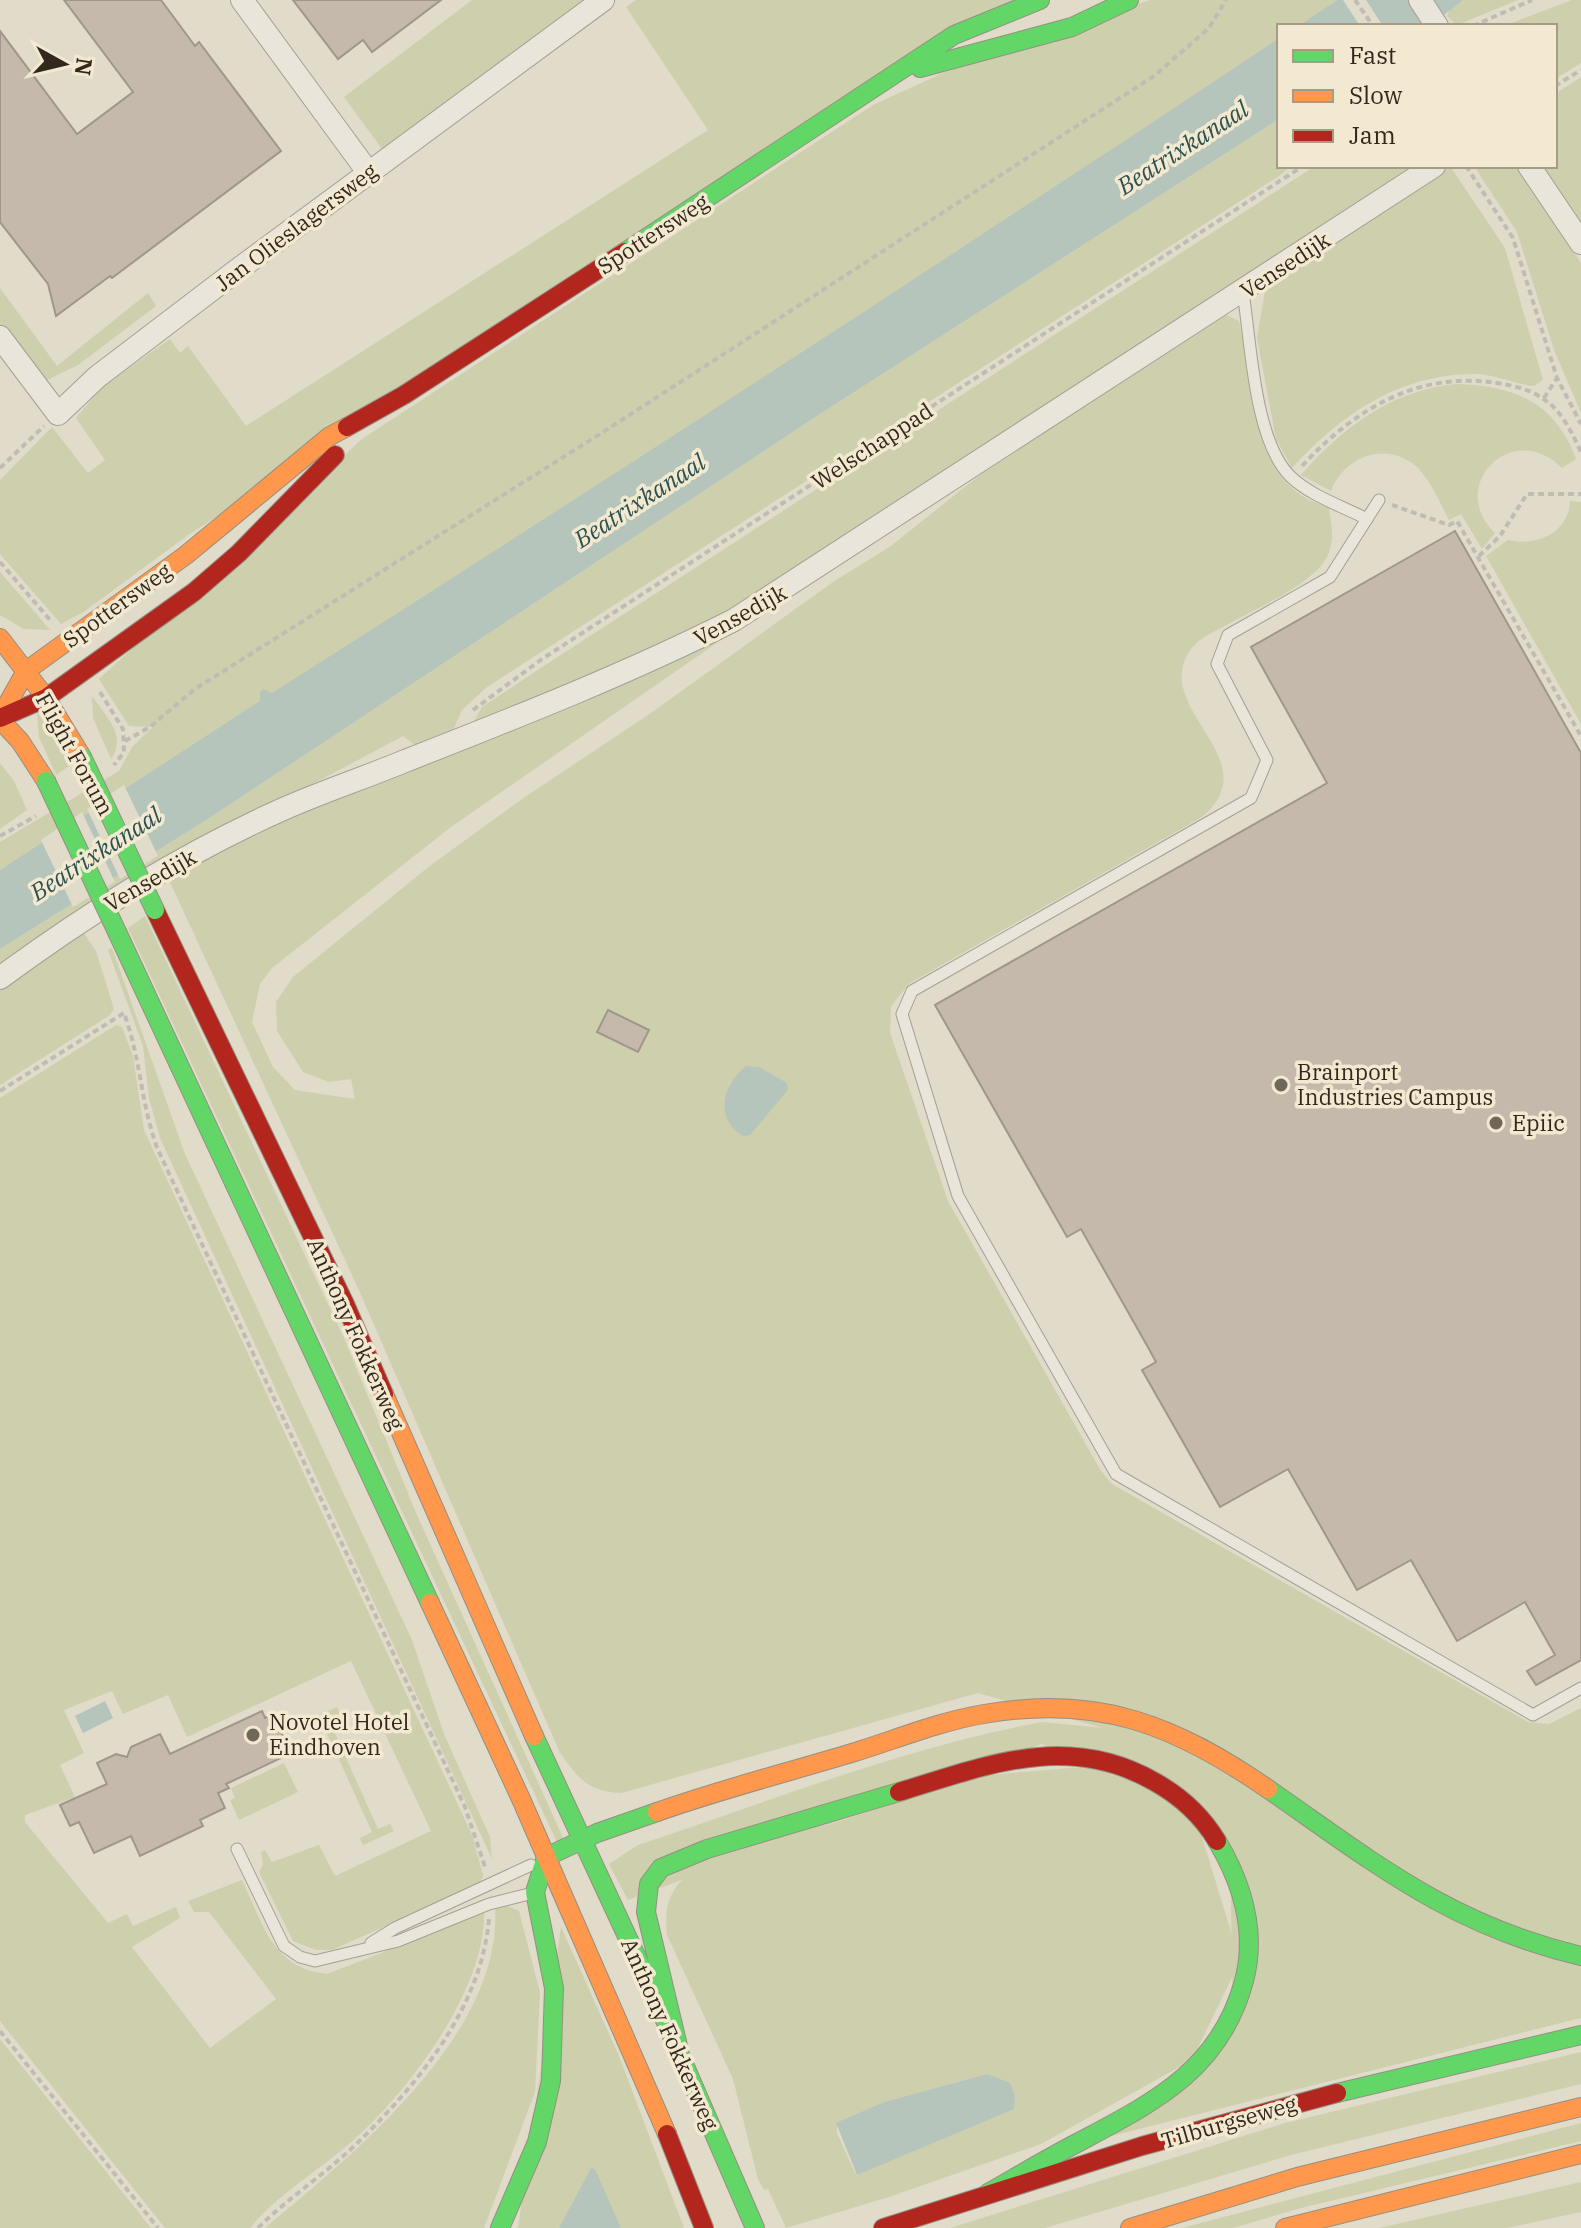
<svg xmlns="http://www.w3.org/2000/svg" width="1581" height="2228" viewBox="0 0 1581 2228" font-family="'IBM Plex Serif',serif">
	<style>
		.green { fill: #cecfad; fill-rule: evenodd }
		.water { fill: #b6c5bc }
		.pier { fill: #e1dbca }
		.building { fill: #c4b9ab; stroke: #a0978a; stroke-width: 2 }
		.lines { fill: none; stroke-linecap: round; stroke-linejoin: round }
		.lane-casing { stroke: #a59f94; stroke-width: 13 }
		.street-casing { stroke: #a59f94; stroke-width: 24 }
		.fast-casing { stroke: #958f83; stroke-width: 20 }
		.slow-casing { stroke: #958f83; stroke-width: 20 }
		.jam-casing { stroke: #958f83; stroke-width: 20 }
		.path { stroke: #c1bcb3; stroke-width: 4; stroke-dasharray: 6 4; stroke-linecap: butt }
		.lane { stroke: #e9e5db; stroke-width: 11 }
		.street { stroke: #e9e5db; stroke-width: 22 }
		.fast { stroke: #63d668; stroke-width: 18 }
		.slow { stroke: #ff974d; stroke-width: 18 }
		.jam { stroke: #b3261e; stroke-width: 18 }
		.fast-bridge-casing { stroke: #958f83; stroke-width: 20; stroke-linecap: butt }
		.fast-bridge { stroke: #63d668; stroke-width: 18 }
		.poi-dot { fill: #6f675a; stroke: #f2e9d0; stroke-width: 3 }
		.labels { text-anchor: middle; stroke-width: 7; stroke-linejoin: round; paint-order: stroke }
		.street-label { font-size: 22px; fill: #32281d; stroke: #f2e9d0 }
		.poi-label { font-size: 22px; fill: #32281d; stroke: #f2e9d0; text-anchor: start }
		.water-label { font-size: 24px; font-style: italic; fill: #2d5150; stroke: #f2e9d0 }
	</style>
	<rect width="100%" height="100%" fill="#e1dbca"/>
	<g class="green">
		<path d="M472,0H586L382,149L344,97Z"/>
		<path d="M636,0H1022L188,535L85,611L61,624L0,554V480L52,427L88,473L105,460L76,418L101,388L170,339L180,353L188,346L246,426L708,130L626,7Z"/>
		<path d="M1150,0H1337L1298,26H1279V38L878,305L0,870V842L119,771L132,747L153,727L129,726L99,679L362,439L873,105L945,72Z"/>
		<path d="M1463,0H1518L1457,25L1447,16L1450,9Z"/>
		<path d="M1572,0H1581V63L1555,79V26H1504Z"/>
		<path d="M1581,77V226L1541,166H1555V94Z"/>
		<path d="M1279,119V166H1291L1279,176L487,687L462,710L452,733L417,747L403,736L234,826L0,967V949L211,817L817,416Z"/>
		<path d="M1315,166H1420L739,608L660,648L471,726L482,707L533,673Z"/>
		<path d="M1450,166L1505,248L1543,380L1534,386C1514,384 1495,374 1474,374C1399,374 1340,415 1292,468L1276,439L1257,338L1266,285Z"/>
		<path d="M1474,166H1517L1581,263V413L1554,350L1517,232Z"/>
		<path d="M0,288L57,366L148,293L156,306L78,365L43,382L0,327Z"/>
		<path d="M1222,313L1239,321C1254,385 1249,488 1329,507C1331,523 1335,539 1328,555C1314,585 1252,610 1223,627C1210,634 1197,639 1189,652C1152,710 1270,760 1202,817L910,983L891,1006L890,1033L948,1201L1101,1471L1112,1484L1528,1722L1549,1724L1581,1708V1948L1462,1909L1254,1770L978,1693L621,1793C587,1791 579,1779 560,1753L358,1288L168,878L205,855L303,811L731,633L451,827L272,968L260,984L252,1022L273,1067L295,1090L355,1099L351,1079L329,1082L303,1072L277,1031L276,1002L293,977L431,865L522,799L651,713L833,582L891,546L1011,450Z"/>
		<path d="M1457,384C1515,386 1555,402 1576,459L1562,468C1512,418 1446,486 1495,533L1482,549L1461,514L1449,520C1440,503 1431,481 1417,467C1387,440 1344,456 1331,491L1301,475C1342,428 1393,389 1457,384Z"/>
		<path d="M1570,501L1581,502V724L1486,556L1508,540C1536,547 1569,533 1570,501Z"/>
		<path d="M0,572L1,573L50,630L24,629L0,615Z"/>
		<path d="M92,696C105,715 128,736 111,759L93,718Z"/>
		<path d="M37,712L72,764L56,775L39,737Z"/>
		<path d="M0,763L14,781L27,810L0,829Z"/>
		<path d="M145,916L344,1338L417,1515L564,1840L558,1844L128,928Z"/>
		<path d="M81,929L96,951L114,1009L110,1015L0,1085V989Z"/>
		<path d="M112,948L185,1154L412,1640L444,1734L490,1837L492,1859L160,1138L149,1098L143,1046L108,950Z"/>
		<path d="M116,1025L122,1027L133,1056L144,1130L472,1835L483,1875L481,1881L471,1888L332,1950H316L293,1941L259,1872L263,1864L261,1852L265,1850L272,1862L319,1845L335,1876L431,1831L351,1661L187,1737L168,1695L123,1714L112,1691L64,1710L84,1753L60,1765L75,1797L25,1815V1822L108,1923L127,1914L133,1926L176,1907L180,1918L132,1947L210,2048L276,1999L209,1912H194L188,1901L242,1880C263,1924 272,1968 327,1974L484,1913C486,1991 405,2096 348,2145C316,2172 276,2196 250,2228H165L0,2021V1098Z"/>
		<path d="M337,1707L340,1714L329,1720L378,1829L390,1824L394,1831L363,1845L360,1838L372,1832L322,1722L311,1727L308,1720Z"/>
		<path d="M1042,1722L1157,1733L1581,1964V2018L1111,2136L1233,2026L1230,1845L1042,1744L628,1900L609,1864L638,1845C771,1801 905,1747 1042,1722Z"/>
		<path d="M284,1763L298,1792L239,1820L230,1800L235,1798L231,1788Z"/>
		<path d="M1094,1766L1198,1824L1240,1961L1192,2060L1041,2144L889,2197L786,2228L768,2189L764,2190L758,2179L733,2079L667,1935C664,1904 670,1887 695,1869L976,1776ZM987,2074L857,2175H856L837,2133V2123L884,2102Z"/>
		<path d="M495,1906H508L519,1911L540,1993L535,2092L484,2228H265C353,2154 504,2034 495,1906Z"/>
		<path d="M561,1927L619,2056L684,2228H518Z"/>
		<path d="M0,2039L151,2228H0Z"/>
		<path d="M1581,2052V2084L1291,2155L1045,2228H950L1285,2123Z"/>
		<path d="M1581,2123V2141L1301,2208L1233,2228H1182Z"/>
		<path d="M1581,2182V2212L1507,2228H1379Z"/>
	</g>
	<g class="water">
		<path d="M1337,0H1463L1430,26H1298Z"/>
		<path d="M1279,38V119L817,416L211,817L0,949V870L260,701V692L263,689L272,693C610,478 946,260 1279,38Z"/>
		<path d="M746,1066L759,1067L787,1083L788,1090L750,1135L743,1136C714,1118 722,1086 746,1066Z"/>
		<path d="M105,1701L113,1718L83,1733L75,1716Z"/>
		<path d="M987,2074L1010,2083L1015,2096L1014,2109L857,2175L836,2123L884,2102Z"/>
		<path d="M591,2168L595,2169L621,2228H559Z"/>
	</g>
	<g class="pier">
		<path d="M1343,0H1366L1383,26H1360Z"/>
		<path d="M124,785L158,856L120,879L87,809Z"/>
		<path d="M82,812L115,882L73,907L41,840Z"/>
	</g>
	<g class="building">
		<path d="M64,0H161L195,46L199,42L281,151L112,278L110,276L56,316L48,284L0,222V31L77,134L133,92Z"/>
		<path d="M293,0H441L372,52L363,40L338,59Z"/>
		<path d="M1455,531L1581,753V1660L1536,1685L1527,1671L1555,1655L1525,1602L1457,1641L1411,1560L1357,1590L1288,1469L1220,1507L1142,1370L1156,1362L1149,1349L1081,1229L1067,1237L935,1005L1327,783L1251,647Z"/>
		<path d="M608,1010L649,1030L638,1052L597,1032Z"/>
		<path d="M262,1711L265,1718L273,1714L284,1739L277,1742L283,1757L226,1784L229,1788L218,1793L225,1808L200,1820L203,1826L140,1856L131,1836L94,1853L79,1822L70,1826L60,1805L107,1784L97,1763L116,1754L127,1757L131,1747L160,1734L170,1754Z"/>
	</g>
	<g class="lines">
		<g class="lane-casing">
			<g id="lane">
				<path d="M1243,292C1251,343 1254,441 1291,477C1311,496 1342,506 1367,519"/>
				<path d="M1379,500L1330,577L1228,635L1217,664L1267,760L1251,798L912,991L902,1014L958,1196L1116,1474L1533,1715L1581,1688"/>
				<path d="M237,1849L284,1946L300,1957L315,1961L398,1941L489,1904L529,1894"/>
				<path d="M371,1943L395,1928L531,1865"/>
			</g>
		</g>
		<g class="street-casing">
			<g id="street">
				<path d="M242,0L368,172"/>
				<path d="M1420,0L1437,26"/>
				<path d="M1529,166L1581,243"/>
				<path d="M0,337L58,414L97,377L236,271L603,0"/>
				<path d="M0,978C88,913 181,855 281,810C321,792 364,778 405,761C517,717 627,674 734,620L1434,166"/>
			</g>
		</g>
		<g class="fast-casing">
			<g id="fast">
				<path d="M920,68L1072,27L1129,0"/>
				<path d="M625,252L954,35L1040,0"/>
				<path d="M118,934L430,1603"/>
				<path d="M534,1736L651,1988L755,2228"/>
				<path d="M1268,1789C1375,1863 1450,1925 1581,1956"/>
				<path d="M679,2050L646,1912L649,1884L661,1868L707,1849L899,1792"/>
				<path d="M1337,2093L1581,2035"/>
				<path d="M988,2193C1018,2176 1048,2158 1079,2142C1154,2102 1220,2070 1244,1981C1257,1932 1242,1883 1217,1841"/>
				<path d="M500,2228L537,2142L551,2081L554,1988L535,1892L546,1857L597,1833L657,1812"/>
			</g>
		</g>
		<g class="slow-casing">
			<g id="slow">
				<path d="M0,638L46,698L82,757"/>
				<path d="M0,717L26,671L186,555L330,436L347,427"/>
				<path d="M0,720L20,741L46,781"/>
				<path d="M384,1394L534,1736"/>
				<path d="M430,1603L521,1799L667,2134"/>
				<path d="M657,1812C722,1789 789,1772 855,1752C897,1739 941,1721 984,1714C1098,1694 1175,1725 1268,1789"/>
				<path d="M1130,2228L1297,2177L1581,2107"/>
				<path d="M1285,2228L1581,2154"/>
			</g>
		</g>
		<g class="jam-casing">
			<g id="jam">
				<path d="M347,427L404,395L625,252"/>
				<path d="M0,718L46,698L194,592L239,553L335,455"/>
				<path d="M155,910L345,1304L384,1394"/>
				<path d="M899,1792C987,1765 1068,1732 1155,1782C1180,1796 1202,1816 1217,1841"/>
				<path d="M667,2134L704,2228"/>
				<path d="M883,2228L1142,2146L1337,2093"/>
			</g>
		</g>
		<g class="path">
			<path d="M1355,0L1373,26"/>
			<path d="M1473,26L1532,0"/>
			<path d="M1555,86L1581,70"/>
			<path d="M1466,166L1513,238L1557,378L1581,424"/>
			<path d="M1544,398L1557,378"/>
			<path d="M1302,466C1352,412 1413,373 1490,382C1506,384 1528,388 1542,398C1561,409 1572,433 1581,452"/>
			<path d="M0,468L44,426"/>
			<path d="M1392,505L1449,525L1457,521L1581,736"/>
			<path d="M1479,556L1500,536L1527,494H1581"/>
			<path d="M0,562L51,621"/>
			<path d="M100,692L123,729L124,752L114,765"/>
			<path d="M473,710L542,659L1303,166"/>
			<path d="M125,741L150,727L195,689L600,434L1154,76L1209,28L1226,0"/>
			<path d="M0,836L36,816"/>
			<path d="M125,1016C141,1060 141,1106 158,1150L465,1807L486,1870"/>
			<path d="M0,1091L124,1013"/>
			<path d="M0,2031L158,2228"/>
			<path d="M258,2228C287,2199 321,2177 351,2149C415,2088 481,2010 489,1919"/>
		</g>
		<use href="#lane" class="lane"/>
		<use href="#street" class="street"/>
		<use href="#fast" class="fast"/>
		<use href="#slow" class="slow"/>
		<use href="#jam" class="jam"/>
		<g class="fast-bridge-casing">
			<g id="fast-bridge">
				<path d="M82,757L155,910"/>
				<path d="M46,781L118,934"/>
			</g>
		</g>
		<use href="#fast-bridge" class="fast-bridge"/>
	</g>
	<g class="poi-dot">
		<circle cx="1281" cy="1085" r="8"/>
		<circle cx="1496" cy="1123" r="8"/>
		<circle cx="253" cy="1735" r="8"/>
	</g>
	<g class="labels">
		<g class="street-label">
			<text transform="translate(296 227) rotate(-37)" y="8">Jan Olieslagersweg</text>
			<text transform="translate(653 234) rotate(-33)" y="8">Spottersweg</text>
			<text transform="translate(1285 265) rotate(-33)" y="8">Vensedijk</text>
			<text transform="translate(872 446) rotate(-33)" y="8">Welschappad</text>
			<text transform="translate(117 605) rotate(-36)" y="8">Spottersweg</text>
			<text transform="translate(740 615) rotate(-29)" y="8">Vensedijk</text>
			<text transform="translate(75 754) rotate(61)" y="8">Flight Forum</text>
			<text transform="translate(150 880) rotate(-30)" y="8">Vensedijk</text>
			<text transform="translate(356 1334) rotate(66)" y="8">Anthony Fokkerweg</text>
			<text transform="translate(670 2034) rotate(66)" y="8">Anthony Fokkerweg</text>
			<text transform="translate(1229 2122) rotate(-16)" y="8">Tilburgseweg</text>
		</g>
		<g class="poi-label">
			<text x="1297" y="1080">Brainport<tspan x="1297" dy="25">Industries Campus</tspan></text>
			<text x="1512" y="1131">Epiic</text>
			<text x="269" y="1730">Novotel Hotel<tspan x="269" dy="25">Eindhoven</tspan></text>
		</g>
		<g class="water-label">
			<text transform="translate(1183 148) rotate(-33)" y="8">Beatrixkanaal</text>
			<text transform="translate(640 501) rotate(-33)" y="8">Beatrixkanaal</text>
			<text transform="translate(96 854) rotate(-33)" y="8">Beatrixkanaal</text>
		</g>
	</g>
	<rect x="1277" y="24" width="280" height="144" fill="#f2e9d0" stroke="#a59c88" stroke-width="2"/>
	<rect x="1293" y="50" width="40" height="12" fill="#63d668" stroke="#a59c88" stroke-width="2"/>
	<text x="1349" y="64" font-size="24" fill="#32281d">Fast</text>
	<rect x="1293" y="90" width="40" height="12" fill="#ff974d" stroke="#a59c88" stroke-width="2"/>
	<text x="1349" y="104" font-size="24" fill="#32281d">Slow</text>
	<rect x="1293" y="130" width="40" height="12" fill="#b3261e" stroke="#a59c88" stroke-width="2"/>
	<text x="1349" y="144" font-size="24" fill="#32281d">Jam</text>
	<g transform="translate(64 64) rotate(98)" stroke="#f2e9d0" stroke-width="6" paint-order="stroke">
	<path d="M0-6L14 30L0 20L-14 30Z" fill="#32281d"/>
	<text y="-12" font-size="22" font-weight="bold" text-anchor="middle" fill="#32281d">N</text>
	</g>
</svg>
